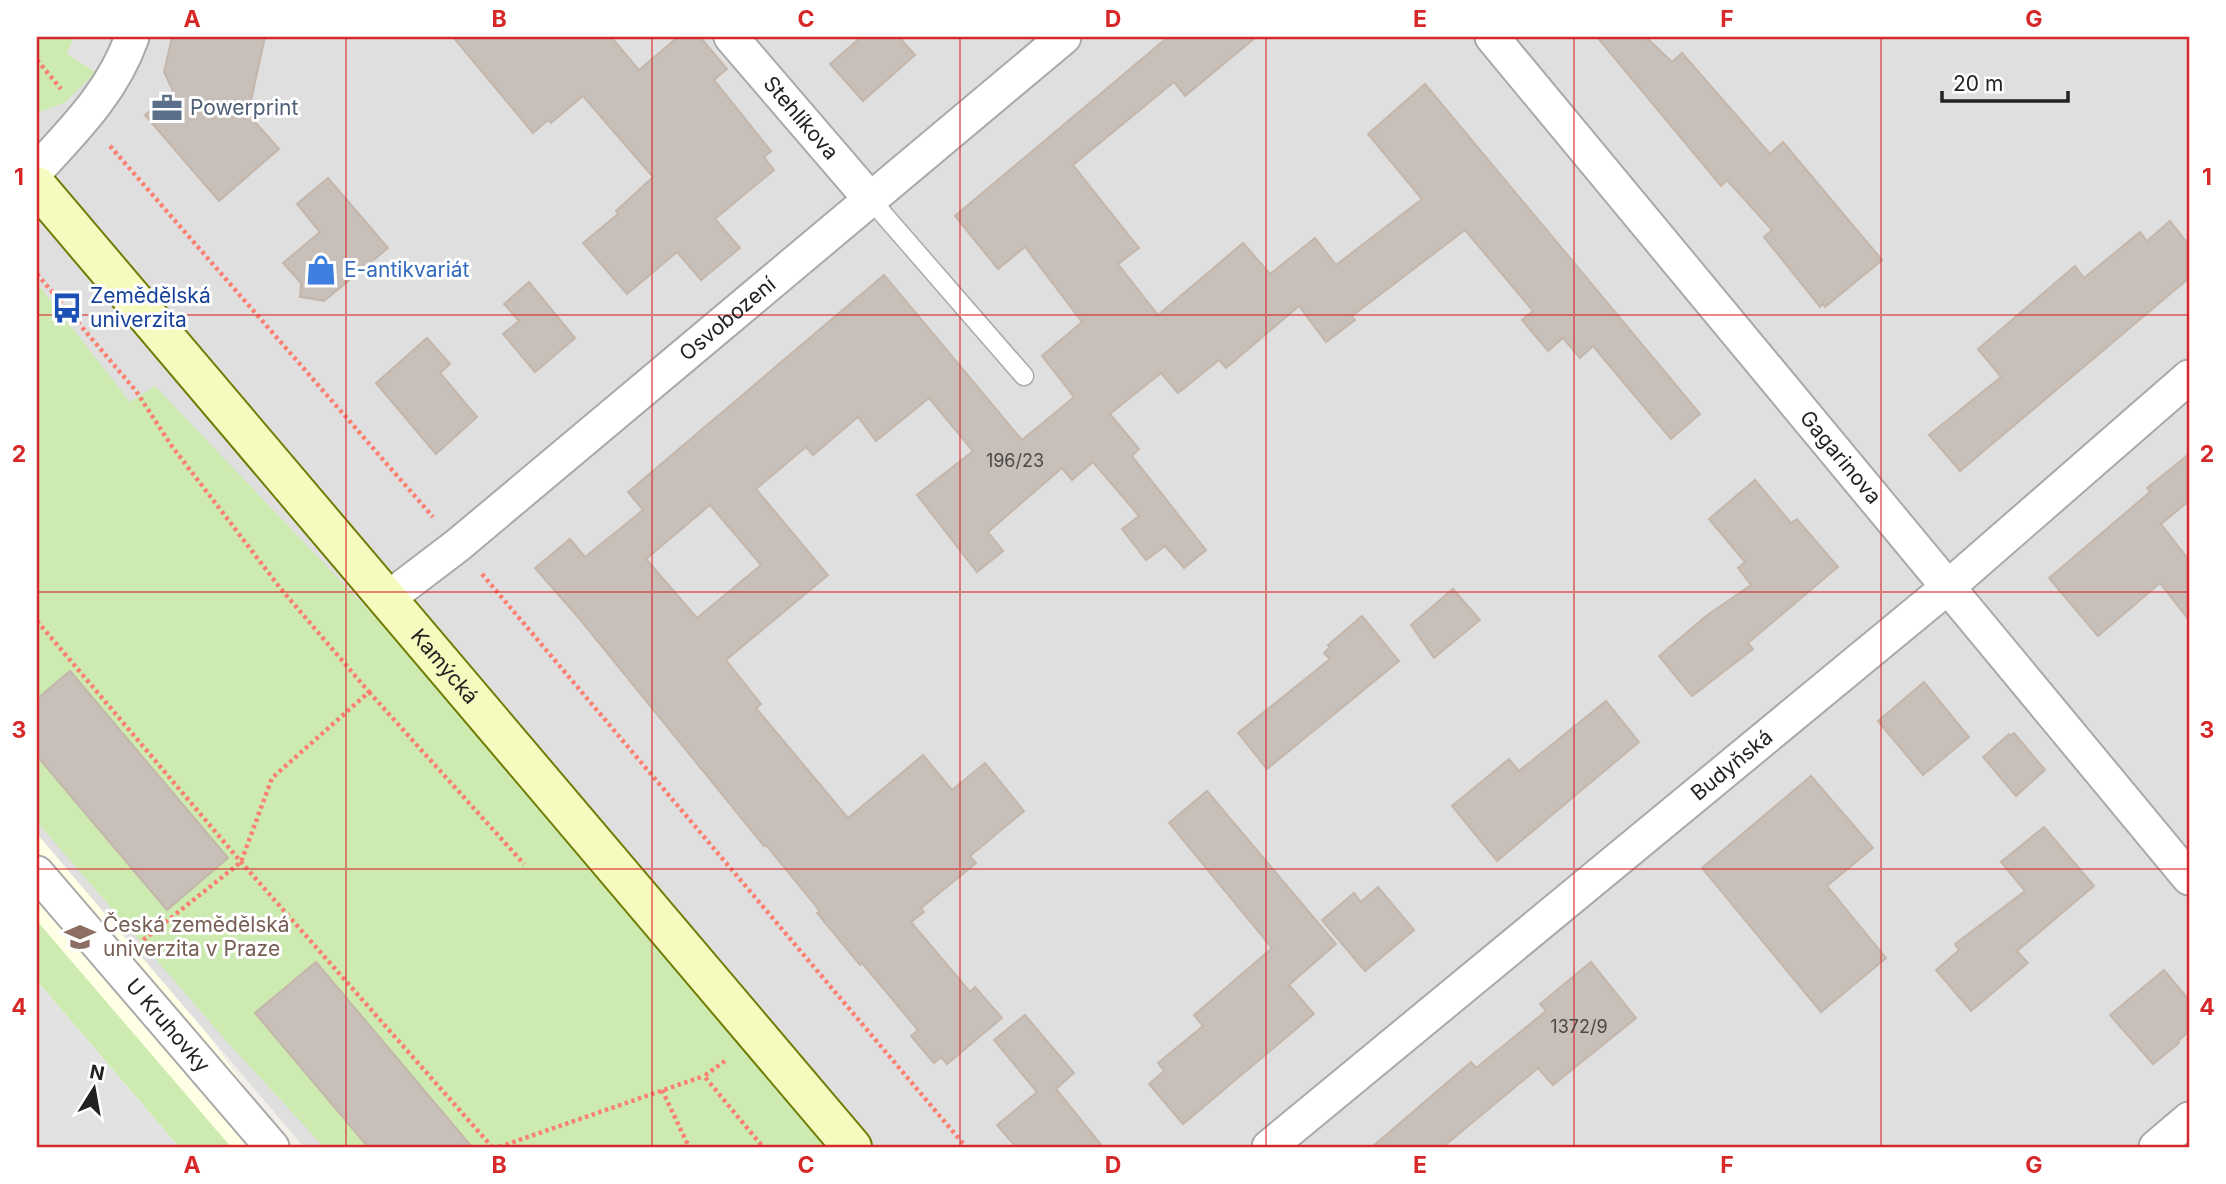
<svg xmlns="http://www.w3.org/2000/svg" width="2226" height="1184" viewBox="0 0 2226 1184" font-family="Inter,sans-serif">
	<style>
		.residential { fill: #e0dfdf }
		.education { fill: #ffffe5 }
		.grass { fill: #cdebb0 }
		.parking { fill: #e2e2e2 }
		.building { fill: #c7bfb8; stroke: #c4b6ab; stroke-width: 2; fill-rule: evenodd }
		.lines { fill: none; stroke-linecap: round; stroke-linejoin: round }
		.lane-casing { stroke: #a9a9a9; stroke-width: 21 }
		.street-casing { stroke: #a9a9a9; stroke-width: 37 }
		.secondary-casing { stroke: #707d05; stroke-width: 42 }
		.path { stroke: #fa8072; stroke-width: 4.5; stroke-dasharray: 3.5 3.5; stroke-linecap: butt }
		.lane { stroke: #fff; stroke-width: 18 }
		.street { stroke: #fff; stroke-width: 33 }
		.secondary { stroke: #f7fabf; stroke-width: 38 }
		.grid { fill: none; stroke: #d62828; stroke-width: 2; stroke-opacity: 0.55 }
		.labels { text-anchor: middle; stroke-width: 6; stroke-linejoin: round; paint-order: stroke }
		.number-label { font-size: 18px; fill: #4b4948 }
		.service-label { font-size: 21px; fill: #4e5e75; stroke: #fff; text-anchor: start }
		.street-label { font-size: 21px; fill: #222; stroke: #fff }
		.shop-label { font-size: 21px; fill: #366cbe; stroke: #fff; text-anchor: start }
		.transit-label { font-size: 21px; fill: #164399; stroke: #fff; text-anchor: start }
		.education-label { font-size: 21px; fill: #785e54; stroke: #fff; text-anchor: start }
		.neatline { fill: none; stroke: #d62828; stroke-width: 2.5 }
		.grid-label { font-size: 23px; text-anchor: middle; font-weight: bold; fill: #d62828 }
	</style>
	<rect width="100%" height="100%" fill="#f2efe9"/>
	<path class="residential" d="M37,37H2189V1147H304L37,834Z"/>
	<path class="education" d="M37,834L211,1039L287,1147H37Z"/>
	<g class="grass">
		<path d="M37,37H74L67,54L96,72L64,103L37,113Z"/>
		<path d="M37,283L130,402L155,386L495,743L840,1147H472L316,962L255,1013L368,1147H324L229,1044L37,822V756L167,910L227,858L70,671L37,699Z"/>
		<path d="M37,921L231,1147H179L37,981Z"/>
	</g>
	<g class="parking">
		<path d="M74,37H132L111,82L67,54Z"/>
		<path d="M37,981L179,1147H37Z"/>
	</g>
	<g class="building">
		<path d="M172,37H265L248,114L279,149L219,201L145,115L173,91L164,72Z"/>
		<path d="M453,37H611L639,70L678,37H700L727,69L714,80L771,151L764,157L774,170L715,219L740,248L701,280L677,252L627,294L583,243L618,214L616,211L653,177L583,96L551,123L548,120L533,133Z"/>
		<path d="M861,37H899L915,55L863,101L830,64Z"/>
		<path d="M1168,37H1256L1185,96L1174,82L1073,165L1139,248L1118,264L1158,315L1243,243L1270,274L1315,238L1336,265L1422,199L1368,134L1425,84L1700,414L1671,439L1593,346L1580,358L1563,338L1548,351L1522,320L1533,311L1465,230L1352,316L1355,320L1326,342L1299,306L1226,368L1219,360L1178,393L1161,373L1110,414L1139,449L1132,456L1206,550L1184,568L1165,546L1146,560L1122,529L1139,516L1093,462L1072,480L1062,468L988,532L1003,551L977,572L917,495L973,451L929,398L876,441L858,417L813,455L806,447L756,489L828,575L726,660L761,704L756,708L848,818L923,755L952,790L985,763L1024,811L970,856L976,863L921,908L924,912L911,922L970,992L975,987L1002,1018L947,1064L941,1057L934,1063L911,1036L918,1030L862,963L860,965L817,913L820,911L766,845L764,846L578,617L535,568L570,539L585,557L643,510L628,492L884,275L1022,440L1074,397L1042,356L1082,322L1025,247L998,269L955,216ZM710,505L761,565L697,618L646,559Z"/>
		<path d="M1597,37H1646L1672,62L1682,53L1770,154L1783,142L1882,260L1825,307L1823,304L1820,307L1764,237L1772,230L1727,180L1721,186Z"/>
		<path d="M328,178L388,248L324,301L300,297L301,283L283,263L320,232L297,204Z"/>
		<path d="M2170,221L2189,245V278L1960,471L1929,435L2001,377L1978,349L2075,266L2084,278L2140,232L2147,241Z"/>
		<path d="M529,282L575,338L535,372L503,334L519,321L504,304Z"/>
		<path d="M427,338L450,364L440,373L477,417L436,454L376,383Z"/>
		<path d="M2189,454V501L2161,524L2189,560V620L2160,583L2098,636L2049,578L2150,492L2147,488Z"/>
		<path d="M1755,480L1791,523L1797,519L1838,567L1748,643L1753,649L1692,696L1659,656L1706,616L1751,585L1738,568L1745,562L1709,519Z"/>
		<path d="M1453,589L1480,620L1434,658L1411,625Z"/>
		<path d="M1362,616L1399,661L1267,769L1238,733L1330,659L1324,653L1330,647L1328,645Z"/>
		<path d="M70,671L228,858L167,910L37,756V699Z"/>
		<path d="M1924,682L1969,737L1923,775L1878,721Z"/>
		<path d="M1606,701L1639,742L1497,861L1452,806L1509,759L1519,771Z"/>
		<path d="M2014,733L2045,770L2016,796L1983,757L2009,734L2011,736Z"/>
		<path d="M1811,776L1873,848L1827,886L1886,958L1821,1012L1702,868Z"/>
		<path d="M1207,791L1336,944L1289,985L1314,1014L1183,1124L1149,1084L1164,1071L1158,1063L1203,1026L1194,1015L1272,948L1169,823Z"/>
		<path d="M2044,827L2094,886L2017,951L2028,963L1971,1011L1936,970L1959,950L1955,944L2025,891L2001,862Z"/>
		<path d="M1378,887L1414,930L1365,971L1322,920L1354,893L1361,902Z"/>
		<path d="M316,962L472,1147H368L255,1013Z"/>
		<path d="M1591,962L1636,1018L1553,1085L1538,1068L1443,1147H1372L1471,1062L1476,1068L1546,1011L1540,1004Z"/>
		<path d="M2164,970L2189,1000V1031L2178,1041L2179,1043L2153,1064L2110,1015Z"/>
		<path d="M1025,1015L1074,1073L1056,1089L1103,1147H1016L997,1125L1037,1092L994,1040Z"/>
	</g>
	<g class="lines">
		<g class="lane-casing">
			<path id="lane" d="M871,200L1024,376"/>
		</g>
		<g class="street-casing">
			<g id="street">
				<path id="s1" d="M731,37L871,200"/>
				<path id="s2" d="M1492,37L2189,878"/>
				<path d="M37,170C75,129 113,91 132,37"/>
				<path id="s3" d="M387,599L458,545L1064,37"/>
				<path id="s4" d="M37,873L272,1147"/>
				<path id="s5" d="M1269,1147L1948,587L2189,377"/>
				<path d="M2156,1147L2189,1119"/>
			</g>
		</g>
		<g class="secondary-casing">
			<g id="secondary">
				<path id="s6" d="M37,186L852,1147"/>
			</g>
		</g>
		<g class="path">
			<path d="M37,60L61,89"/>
			<path d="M110,146L433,517"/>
			<path d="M37,274L136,391L171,445L281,589L369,692L272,778L241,862L142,941"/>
			<path d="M482,574L966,1147"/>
			<path d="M37,621L241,862L492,1147"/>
			<path d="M369,692L524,864"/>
			<path d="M725,1061L704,1076L763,1147"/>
			<path d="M662,1090L689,1147"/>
			<path d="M499,1147L704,1076"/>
		</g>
		<use href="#lane" class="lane"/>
		<use href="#street" class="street"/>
		<use href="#secondary" class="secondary"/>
	</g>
	<path class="grid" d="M346,37V1147M652,37V1147M960,37V1147M1266,37V1147M1574,37V1147M1881,37V1147M37,315H2189M37,592H2189M37,869H2189"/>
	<defs>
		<g id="office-bare" transform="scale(2.415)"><path d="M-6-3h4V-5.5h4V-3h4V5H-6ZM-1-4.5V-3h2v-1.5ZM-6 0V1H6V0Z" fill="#5c6f8a" stroke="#fff" stroke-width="2.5" paint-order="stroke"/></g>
		<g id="shop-bare" transform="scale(2.415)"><path d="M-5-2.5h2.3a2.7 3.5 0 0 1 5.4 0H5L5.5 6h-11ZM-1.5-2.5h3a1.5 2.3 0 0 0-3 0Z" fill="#3f7fe0" stroke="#fff" stroke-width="2.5" paint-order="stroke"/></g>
		<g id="bus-bare" transform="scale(2.415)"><path d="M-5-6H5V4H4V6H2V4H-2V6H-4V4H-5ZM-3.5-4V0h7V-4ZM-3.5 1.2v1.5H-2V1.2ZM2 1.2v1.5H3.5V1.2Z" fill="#1a4fb4" stroke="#fff" stroke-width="2.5" paint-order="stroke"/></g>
		<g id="university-bare" transform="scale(2.415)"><path d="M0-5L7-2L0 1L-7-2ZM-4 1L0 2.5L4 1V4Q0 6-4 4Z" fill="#8d6e63" stroke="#fff" stroke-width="2.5" paint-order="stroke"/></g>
	</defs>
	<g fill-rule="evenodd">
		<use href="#office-bare" x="167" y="108"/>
		<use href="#shop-bare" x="321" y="270"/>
		<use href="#bus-bare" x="67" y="308"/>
		<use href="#university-bare" x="80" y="937"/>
	</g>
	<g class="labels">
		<g class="number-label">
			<text x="1015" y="467">196/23</text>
			<text x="1579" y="1033">1372/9</text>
		</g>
		<g class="service-label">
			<text x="190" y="115">Powerprint</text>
		</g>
		<g class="street-label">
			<text dy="7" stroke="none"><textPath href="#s1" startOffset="107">Stehlíkova</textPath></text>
			<text dy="7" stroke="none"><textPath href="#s3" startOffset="441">Osvobození</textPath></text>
			<text dy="7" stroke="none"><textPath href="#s2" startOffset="546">Gagarinova</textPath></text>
			<text dy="7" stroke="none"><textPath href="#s6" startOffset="630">Kamýcká</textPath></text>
			<text dy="7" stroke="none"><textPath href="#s5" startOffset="600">Budyňská</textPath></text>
			<text dy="7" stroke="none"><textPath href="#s4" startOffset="201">U Kruhovky</textPath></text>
		</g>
		<g class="shop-label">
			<text x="344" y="277">E-antikvariát</text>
		</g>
		<g class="transit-label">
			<text x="90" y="303">Zemědělská<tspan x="90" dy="24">univerzita</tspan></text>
		</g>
		<g class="education-label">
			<text x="103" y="932">Česká zemědělská<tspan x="103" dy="24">univerzita v Praze</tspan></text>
		</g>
	</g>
	<rect width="2226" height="1184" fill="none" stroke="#ffffff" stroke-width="77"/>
	<g transform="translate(94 1089) rotate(11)" stroke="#ffffff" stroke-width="5" paint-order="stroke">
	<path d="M0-5L12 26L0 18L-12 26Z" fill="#222222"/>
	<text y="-10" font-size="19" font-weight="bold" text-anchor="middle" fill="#222222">N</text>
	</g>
	<path d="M1942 91v10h126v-10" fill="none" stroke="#222222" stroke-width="3.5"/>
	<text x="1953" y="91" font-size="21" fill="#222222" stroke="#ffffff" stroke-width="5" paint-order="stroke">20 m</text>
	<rect x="38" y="38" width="2150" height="1108" class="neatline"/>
	<g class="grid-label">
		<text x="192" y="27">A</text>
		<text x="499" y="27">B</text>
		<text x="806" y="27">C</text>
		<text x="1113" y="27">D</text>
		<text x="1420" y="27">E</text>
		<text x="1727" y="27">F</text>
		<text x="2034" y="27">G</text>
		<text x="19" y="185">1</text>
		<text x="2207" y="185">1</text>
		<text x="19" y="462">2</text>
		<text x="2207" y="462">2</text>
		<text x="19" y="738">3</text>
		<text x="2207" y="738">3</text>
		<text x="19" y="1015">4</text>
		<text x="2207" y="1015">4</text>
		<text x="192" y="1173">A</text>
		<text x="499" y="1173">B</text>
		<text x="806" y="1173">C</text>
		<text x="1113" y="1173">D</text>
		<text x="1420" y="1173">E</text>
		<text x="1727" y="1173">F</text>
		<text x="2034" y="1173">G</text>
	</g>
</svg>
